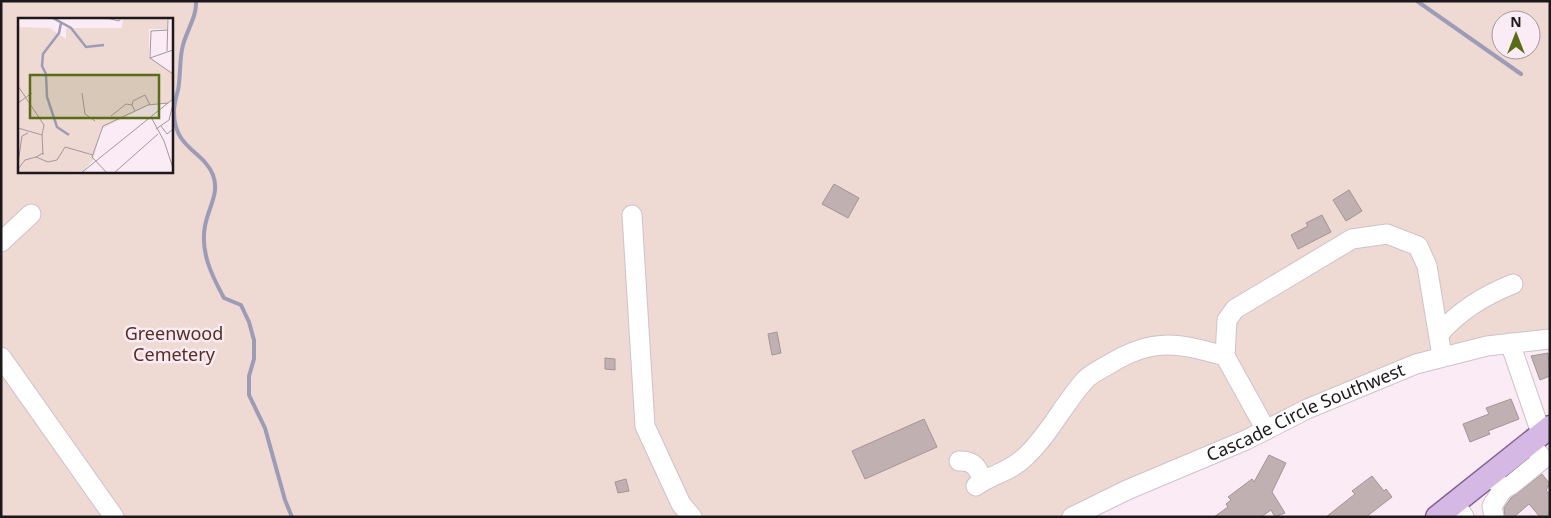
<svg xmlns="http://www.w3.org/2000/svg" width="1551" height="518" viewBox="0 0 1551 518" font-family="'Noto Sans',sans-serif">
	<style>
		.green { fill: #eed9d3; fill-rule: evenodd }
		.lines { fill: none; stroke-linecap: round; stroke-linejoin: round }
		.stream { stroke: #9c9cb7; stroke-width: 4 }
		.building { fill: #c1b0b2; stroke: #a59496 }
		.minor-casing { stroke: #d0c1ca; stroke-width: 21 }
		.major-casing { stroke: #836193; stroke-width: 25 }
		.minor { stroke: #fff; stroke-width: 19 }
		.major { stroke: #d6b8e5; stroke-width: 22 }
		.labels { text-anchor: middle; stroke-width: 5; stroke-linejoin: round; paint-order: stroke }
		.park-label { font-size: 18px; fill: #5a2d20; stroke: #faebf4 }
		.street-label { font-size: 18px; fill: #1d181b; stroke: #faebf4 }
		.inset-river { fill: none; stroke: #9c9cb7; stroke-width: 2.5 }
		.inset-road { fill: none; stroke: #a2979d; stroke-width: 1 }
		.view { fill: #5a6c18; fill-opacity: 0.15; stroke: #5a6c18; stroke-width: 2.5 }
		.inset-edge { fill: none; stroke: #1d181b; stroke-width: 2.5 }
	</style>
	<rect width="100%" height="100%" fill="#faebf4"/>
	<path class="green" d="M1,1H1550V337L1457,351L1076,517H1ZM19,19H171V171H19ZM1501,20H1531V50H1501Z"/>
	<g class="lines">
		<g class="stream">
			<path d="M196,1C197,16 187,30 183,45C179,60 181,75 178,90C176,97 174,104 174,112C174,149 203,150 213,175C220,193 208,208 205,226C200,252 212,276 224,298L241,305L249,322L254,340V359L249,376V395L265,428L285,500L292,517"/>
			<path d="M1417,1L1521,74"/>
		</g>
	</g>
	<g class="building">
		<path d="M834,184L859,198L848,218L822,204Z"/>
		<path d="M1349,190L1362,211L1346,221L1333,200Z"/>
		<path d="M1322,215L1331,232L1298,249L1291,235L1308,226L1306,223Z"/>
		<path d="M777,332L781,353L772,355L768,334Z"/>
		<path d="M1548,353L1550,376L1540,380L1531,356Z"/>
		<path d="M605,358L615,359V370L605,369Z"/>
		<path d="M1511,399L1519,419L1488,431L1490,434L1470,442L1463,424L1489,414L1486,408Z"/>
		<path d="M924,419L937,447L865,479L852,451Z"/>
		<path d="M1269,455L1286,463L1272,492L1285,513L1275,517L1271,510L1261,517H1214L1228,507L1226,504L1231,500L1228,497L1252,479L1254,482Z"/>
		<path d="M1542,474L1550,484L1546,490L1550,495V517H1540L1529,504L1514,517H1505L1504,508L1511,498Z"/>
		<path d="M1372,476L1384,491L1386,489L1392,497L1366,517H1326L1355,494L1352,491Z"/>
		<path d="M626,479L629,491L618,493L615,482Z"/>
	</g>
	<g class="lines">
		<g class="minor-casing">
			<g id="minor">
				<path d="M632,215L645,426L681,504L692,517"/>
				<path d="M1,242L31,214"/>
				<path d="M1439,334C1459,311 1485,295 1513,284"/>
				<path d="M1510,343L1541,433"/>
				<path d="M1225,356L1227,320L1235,309L1352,239L1387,234L1418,246L1427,266L1442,356"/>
				<path d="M1,357L114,517"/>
				<path d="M959,461C974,460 978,468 983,481"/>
				<path d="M976,486C992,474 1010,472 1025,457C1050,434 1063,404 1086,379C1092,373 1101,369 1108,365C1152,337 1178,343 1225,356L1266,430"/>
				<path d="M1503,489L1511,485L1543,459L1530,443"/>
				<path d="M1455,503L1464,517"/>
				<path id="s1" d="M1072,517L1127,490L1246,440L1307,409L1416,364L1487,346L1550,339"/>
				<path d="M1494,517L1492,506L1503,489L1494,479"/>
			</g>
		</g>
		<g class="major-casing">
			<path id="major" d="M1437,517L1550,427"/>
		</g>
		<use href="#minor" class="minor"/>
		<use href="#major" class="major"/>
	</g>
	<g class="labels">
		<g class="park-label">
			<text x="174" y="340">Greenwood<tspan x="174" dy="21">Cemetery</tspan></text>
		</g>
		<g class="street-label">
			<text dy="6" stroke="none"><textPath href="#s1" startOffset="256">Cascade Circle Southwest</textPath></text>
		</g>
	</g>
	<g transform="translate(18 18)">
		<rect width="155" height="155" fill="#faebf4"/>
		<path d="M105,0H149V11H131V39L155,56V82L150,86H133L83,111L75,142L65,153L0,155V9L32,10L48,21V10H104Z" fill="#eed9d3"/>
		<path class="inset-river" d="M35,0L53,10L68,29L86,27M43,5L41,15L25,36L24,48L28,56L29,79L39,109L51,117"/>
		<path class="inset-road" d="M89,0L101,3L103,0M149,33L150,0M132,40L133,13L150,12M132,40L155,56M132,40L155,32M0,68L26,107L24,117M64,75L67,96L77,103M0,85L14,75M114,87L115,83L127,77L132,87M93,98L108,86L114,87L117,93M133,99L146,123L155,150M143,108L149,116L155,111M0,110L24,117L25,137M138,111L151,102L155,86M25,135L18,139L30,144L39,142L47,129L75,137M0,145L4,118L10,115M0,151L7,142L18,139M63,155L155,81M89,155L74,139L85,108L130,87L150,85M96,155L140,116"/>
		<path class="view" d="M12,57H141V100H12Z"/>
		<rect width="155" height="155" class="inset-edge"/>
	</g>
	<rect width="1551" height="518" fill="none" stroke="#1d181b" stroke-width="5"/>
	<g transform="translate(1516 35)"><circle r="24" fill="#faebf4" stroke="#a2979d"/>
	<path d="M0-4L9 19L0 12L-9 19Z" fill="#5a6c18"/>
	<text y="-8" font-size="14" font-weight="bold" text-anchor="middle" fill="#1d181b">N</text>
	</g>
</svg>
